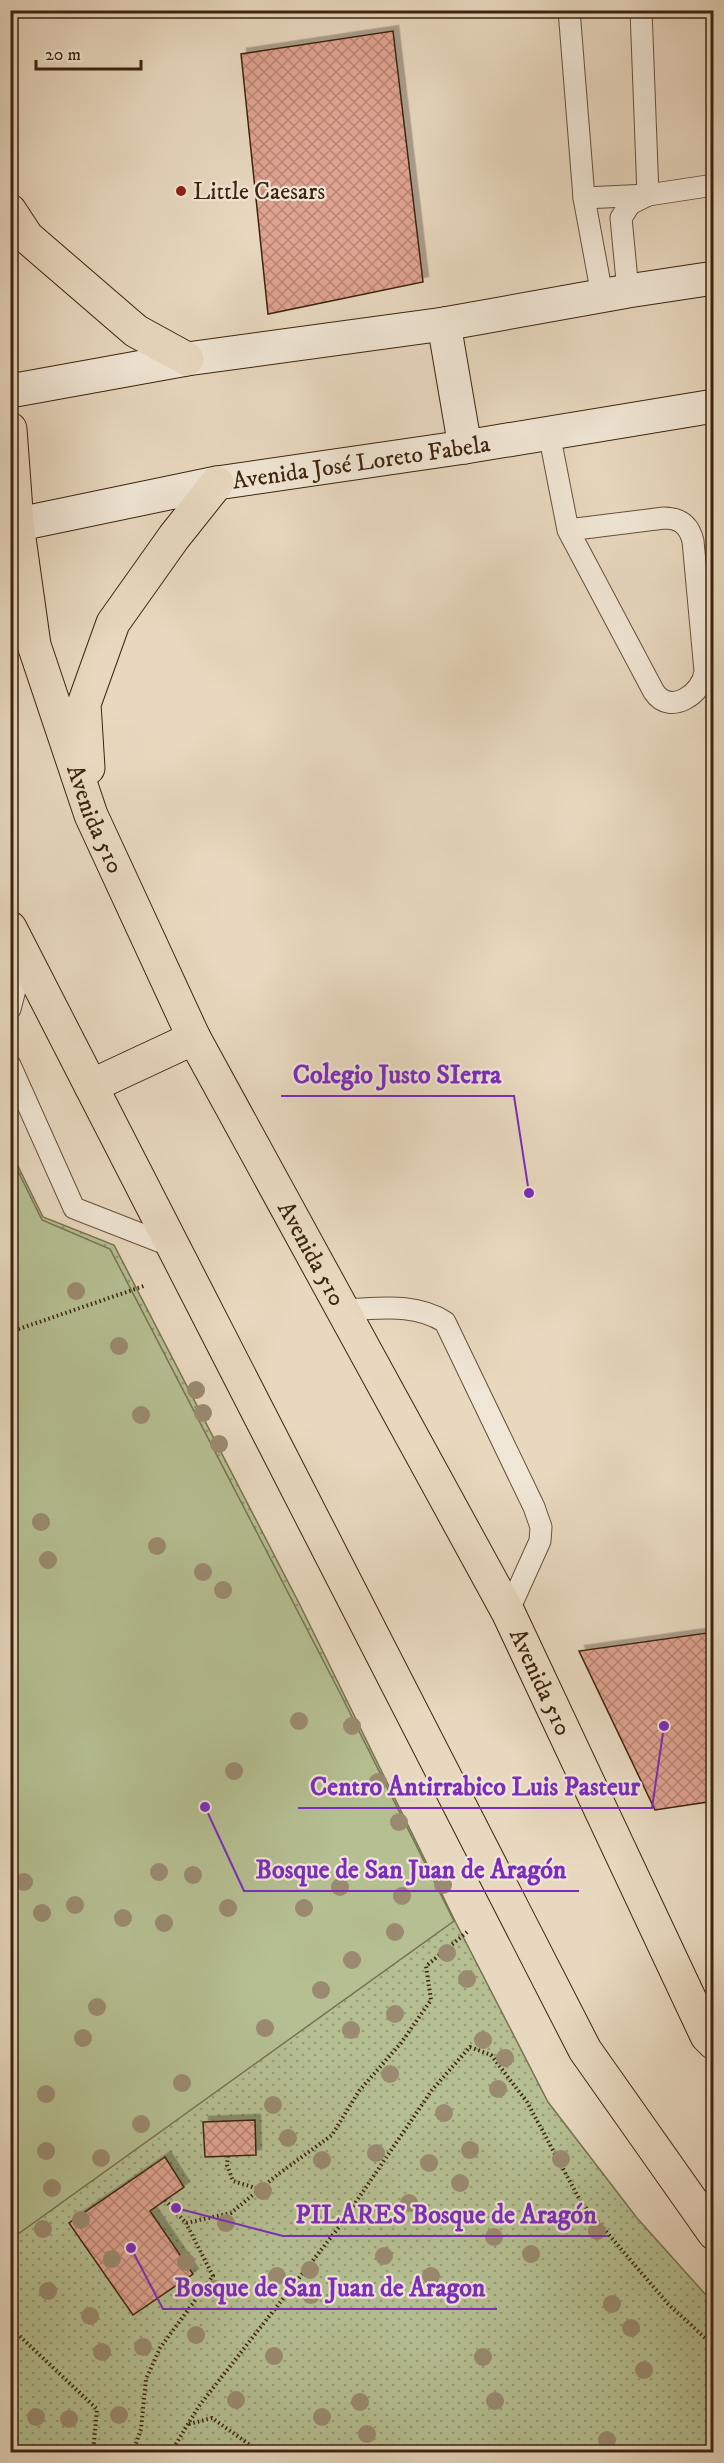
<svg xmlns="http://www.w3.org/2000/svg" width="724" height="2463" viewBox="0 0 724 2463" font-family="'IM FELL DW Pica',serif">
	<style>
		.grass { fill: url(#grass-dots); stroke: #797250; stroke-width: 1.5 }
		.pitch { fill: #b5bf92; stroke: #797250; stroke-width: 1.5 }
		.building { fill: url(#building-cross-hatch); stroke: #3d240d; stroke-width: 1.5; filter: url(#shadow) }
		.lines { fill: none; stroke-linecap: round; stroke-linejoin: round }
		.lane-casing { stroke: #68513a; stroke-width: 23 }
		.secondary-casing { stroke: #3d240d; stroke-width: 35 }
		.primary-casing { stroke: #3d240d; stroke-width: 35 }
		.path { stroke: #3d240d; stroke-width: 4; stroke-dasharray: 1.5 3; stroke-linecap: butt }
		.lane { stroke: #f0e6d5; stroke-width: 21 }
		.secondary { stroke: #f0e6d5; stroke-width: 33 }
		.primary { stroke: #e8d8bf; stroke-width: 33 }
		.tree { fill: #9a8a6f }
		.poi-dot { fill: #8f2418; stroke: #f0e6d5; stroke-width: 2 }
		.labels { text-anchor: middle; stroke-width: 4.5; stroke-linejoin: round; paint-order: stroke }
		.poi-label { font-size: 24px; fill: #3d240d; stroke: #f0e6d5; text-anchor: start }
		.street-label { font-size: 24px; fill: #3d240d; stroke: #f0e6d5 }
		.leader { fill: none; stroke: #7b2cbf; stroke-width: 2 }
		.callout-dot { fill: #7b2cbf; stroke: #f0e6d5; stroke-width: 2 }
		.callout-label { font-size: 26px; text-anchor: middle; font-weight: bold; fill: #7b2cbf; stroke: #f0e6d5; stroke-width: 4.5; stroke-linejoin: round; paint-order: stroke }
	</style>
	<defs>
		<pattern id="grass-dots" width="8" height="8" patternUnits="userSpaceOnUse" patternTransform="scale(1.5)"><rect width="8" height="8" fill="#b5bf92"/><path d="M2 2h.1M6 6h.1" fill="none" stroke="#949b76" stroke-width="1.8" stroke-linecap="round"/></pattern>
		<pattern id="building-cross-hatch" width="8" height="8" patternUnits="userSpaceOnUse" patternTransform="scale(1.5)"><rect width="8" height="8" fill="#e0a391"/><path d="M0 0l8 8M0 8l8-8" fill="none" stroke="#b78575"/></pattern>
		<filter id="shadow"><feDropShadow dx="5.5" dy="-5.5" stdDeviation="0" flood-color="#0004"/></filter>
	</defs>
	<rect width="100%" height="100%" fill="#e8d8bf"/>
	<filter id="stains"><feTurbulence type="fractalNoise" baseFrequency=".00333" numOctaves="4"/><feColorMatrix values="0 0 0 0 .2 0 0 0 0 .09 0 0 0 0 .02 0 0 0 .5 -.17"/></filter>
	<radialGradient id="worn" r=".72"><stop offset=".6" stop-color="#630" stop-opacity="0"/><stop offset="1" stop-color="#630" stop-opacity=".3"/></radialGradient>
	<path class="grass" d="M11,1152L43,1217L114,1245L300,1605L456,1923L548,2102L637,2218L714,2304L713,2452H11Z"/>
	<path class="pitch" d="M11,1157L42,1220L110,1249L340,1693L454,1921L11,2239Z"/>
	<g class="building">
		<path d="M393,31L423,282L268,314L241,54Z"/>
		<path d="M714,1632V1801L655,1810L579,1651Z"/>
		<path d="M255,2120L256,2155L205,2157L203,2122Z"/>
		<path d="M165,2157L184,2187L150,2211L193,2274L133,2315L69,2223Z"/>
	</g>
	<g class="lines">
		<g class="lane-casing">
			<g id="lane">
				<path d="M569,10L584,198L602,295"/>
				<path d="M641,10L648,195"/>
				<path d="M584,198L648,195L714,185"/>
				<path d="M628,291L621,218L630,204L648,195"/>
				<path d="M549,433L568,530L654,692C670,716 703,694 705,671L693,541C689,525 680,518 664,518L568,530"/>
				<path d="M10,1009L24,955"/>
				<path d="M10,1065L74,1208L174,1247"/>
				<path d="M343,1310C378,1309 414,1302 445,1322L534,1507L541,1527L540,1541L508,1612"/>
			</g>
		</g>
		<g class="secondary-casing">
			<g id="secondary">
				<path d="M444,324L465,447"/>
				<path d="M10,391L187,359L444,324L628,291L714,278"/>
				<path id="s1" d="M10,526L217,483L465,447L714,406"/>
			</g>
		</g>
		<g class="primary-casing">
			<g id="primary">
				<path d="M10,211L27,237L136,331L187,359"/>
				<path id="s2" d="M10,429L17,524L34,645L91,815L194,1038L508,1612L707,2036L714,2043"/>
				<path d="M88,768L84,704L113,623L174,537L217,483"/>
				<path d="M10,928L585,2050L714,2233"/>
				<path d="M91,1086L194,1038"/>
			</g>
		</g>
		<g class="path">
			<path d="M10,1332L144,1286"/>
			<path d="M228,2156L227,2165L233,2181L259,2189"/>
			<path d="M165,2200L186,2223L231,2213L277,2175L332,2135L359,2091L401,2043L431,2000L426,1966L467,1932"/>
			<path d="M10,2327L97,2409L93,2452"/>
			<path d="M189,2424L212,2418L260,2452"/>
			<path d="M133,2452L141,2429L146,2379L160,2348L213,2276L186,2223"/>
			<path d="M171,2452L199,2406L339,2227L432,2090L470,2047L491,2055L527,2102L581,2202L668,2304L714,2346"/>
		</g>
		<use href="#lane" class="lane"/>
		<use href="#secondary" class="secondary"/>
		<use href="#primary" class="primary"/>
	</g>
	<g class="tree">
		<circle cx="76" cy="1291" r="9"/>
		<circle cx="119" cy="1346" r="9"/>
		<circle cx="196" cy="1390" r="9"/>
		<circle cx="203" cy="1413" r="9"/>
		<circle cx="141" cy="1415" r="9"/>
		<circle cx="219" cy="1444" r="9"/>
		<circle cx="41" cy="1522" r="9"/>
		<circle cx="157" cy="1546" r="9"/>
		<circle cx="48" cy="1560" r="9"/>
		<circle cx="203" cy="1572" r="9"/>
		<circle cx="223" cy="1590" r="9"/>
		<circle cx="299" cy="1721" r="9"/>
		<circle cx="352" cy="1726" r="9"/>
		<circle cx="234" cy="1771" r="9"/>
		<circle cx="378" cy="1782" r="9"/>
		<circle cx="399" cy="1822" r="9"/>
		<circle cx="159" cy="1872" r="9"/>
		<circle cx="193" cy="1875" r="9"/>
		<circle cx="24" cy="1882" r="9"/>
		<circle cx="443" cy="1885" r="9"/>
		<circle cx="340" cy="1887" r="9"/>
		<circle cx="402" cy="1896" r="9"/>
		<circle cx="75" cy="1905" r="9"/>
		<circle cx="228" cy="1908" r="9"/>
		<circle cx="304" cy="1908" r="9"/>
		<circle cx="42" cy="1913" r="9"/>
		<circle cx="123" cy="1918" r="9"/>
		<circle cx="164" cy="1923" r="9"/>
		<circle cx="395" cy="1932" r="9"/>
		<circle cx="447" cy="1953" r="9"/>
		<circle cx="352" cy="1960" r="9"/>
		<circle cx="467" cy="1979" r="9"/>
		<circle cx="321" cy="1990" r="9"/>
		<circle cx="97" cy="2007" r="9"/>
		<circle cx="395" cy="2014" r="9"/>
		<circle cx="265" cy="2028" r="9"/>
		<circle cx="351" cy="2030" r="9"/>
		<circle cx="83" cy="2038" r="9"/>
		<circle cx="483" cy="2040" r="9"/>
		<circle cx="505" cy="2058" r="9"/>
		<circle cx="390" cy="2074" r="9"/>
		<circle cx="182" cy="2083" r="9"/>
		<circle cx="498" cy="2089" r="9"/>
		<circle cx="46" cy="2094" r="9"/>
		<circle cx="273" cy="2105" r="9"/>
		<circle cx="444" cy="2113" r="9"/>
		<circle cx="141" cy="2124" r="9"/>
		<circle cx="288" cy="2138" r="9"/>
		<circle cx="470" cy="2150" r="9"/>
		<circle cx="46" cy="2151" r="9"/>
		<circle cx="376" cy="2153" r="9"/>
		<circle cx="101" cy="2158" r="9"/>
		<circle cx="561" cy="2159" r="9"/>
		<circle cx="322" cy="2160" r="9"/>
		<circle cx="429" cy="2163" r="9"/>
		<circle cx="460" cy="2183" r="9"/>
		<circle cx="52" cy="2188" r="9"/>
		<circle cx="263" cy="2191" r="9"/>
		<circle cx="409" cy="2203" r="9"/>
		<circle cx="81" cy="2220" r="9"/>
		<circle cx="226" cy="2223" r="9"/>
		<circle cx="43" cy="2229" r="9"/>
		<circle cx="597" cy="2231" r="9"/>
		<circle cx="494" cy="2237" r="9"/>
		<circle cx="531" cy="2254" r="9"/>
		<circle cx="384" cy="2256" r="9"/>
		<circle cx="112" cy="2259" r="9"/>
		<circle cx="186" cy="2262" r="9"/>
		<circle cx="310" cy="2270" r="9"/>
		<circle cx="277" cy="2276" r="9"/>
		<circle cx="431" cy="2276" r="9"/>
		<circle cx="215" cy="2289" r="9"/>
		<circle cx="48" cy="2291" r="9"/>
		<circle cx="311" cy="2295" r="9"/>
		<circle cx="612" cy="2304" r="9"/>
		<circle cx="90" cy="2316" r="9"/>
		<circle cx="631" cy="2328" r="9"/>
		<circle cx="196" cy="2335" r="9"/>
		<circle cx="143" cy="2347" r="9"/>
		<circle cx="102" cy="2352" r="9"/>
		<circle cx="274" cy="2356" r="9"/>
		<circle cx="483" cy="2357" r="9"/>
		<circle cx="644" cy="2370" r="9"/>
		<circle cx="236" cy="2400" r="9"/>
		<circle cx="495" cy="2401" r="9"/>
		<circle cx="360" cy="2402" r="9"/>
		<circle cx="119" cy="2415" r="9"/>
		<circle cx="36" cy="2417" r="9"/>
		<circle cx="322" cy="2417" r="9"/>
		<circle cx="69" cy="2419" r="9"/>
		<circle cx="367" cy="2434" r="9"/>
		<circle cx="607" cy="2440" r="9"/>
	</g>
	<circle class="poi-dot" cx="181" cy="191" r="6"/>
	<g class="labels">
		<g class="poi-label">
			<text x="193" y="199">Little Caesars</text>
		</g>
		<g class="street-label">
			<text dy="8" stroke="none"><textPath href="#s1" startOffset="357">Avenida José Loreto Fabela</textPath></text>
			<text dy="8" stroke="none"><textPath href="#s2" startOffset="402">Avenida 510</textPath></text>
			<text dy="8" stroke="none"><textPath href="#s2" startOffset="888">Avenida 510</textPath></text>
			<text dy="8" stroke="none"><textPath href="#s2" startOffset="1374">Avenida 510</textPath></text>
		</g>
	</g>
	<path class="leader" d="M529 1193L514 1096H281M664 1726L652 1808H298M205 1807L244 1891H579M176 2208L283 2236H608M131 2248L163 2309H497"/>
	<g class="callout-dot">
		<circle cx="529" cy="1193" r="6"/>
		<circle cx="664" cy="1726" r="6"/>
		<circle cx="205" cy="1807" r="6"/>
		<circle cx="176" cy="2208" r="6"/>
		<circle cx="131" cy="2248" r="6"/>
	</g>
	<g class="callout-label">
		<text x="397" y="1083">Colegio Justo SIerra</text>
		<text x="475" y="1795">Centro Antirrabico Luis Pasteur</text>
		<text x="411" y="1878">Bosque de San Juan de Aragón</text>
		<text x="446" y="2223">PILARES Bosque de Aragón</text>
		<text x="330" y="2296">Bosque de San Juan de Aragon</text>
	</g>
	<rect width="724" height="2463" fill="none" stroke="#e8d8bf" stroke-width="36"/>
	<rect x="12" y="12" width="700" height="2439" fill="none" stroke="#3d240d" stroke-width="3"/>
	<rect x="18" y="18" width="688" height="2427" fill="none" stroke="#3d240d" stroke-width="1.5"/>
	<path d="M36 60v9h105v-9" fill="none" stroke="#3d240d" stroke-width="3"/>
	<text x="45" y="60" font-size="18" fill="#3d240d" stroke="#f0e6d5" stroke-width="4.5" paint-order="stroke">20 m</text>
	<rect width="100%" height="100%" filter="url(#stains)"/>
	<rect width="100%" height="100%" fill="url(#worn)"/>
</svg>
